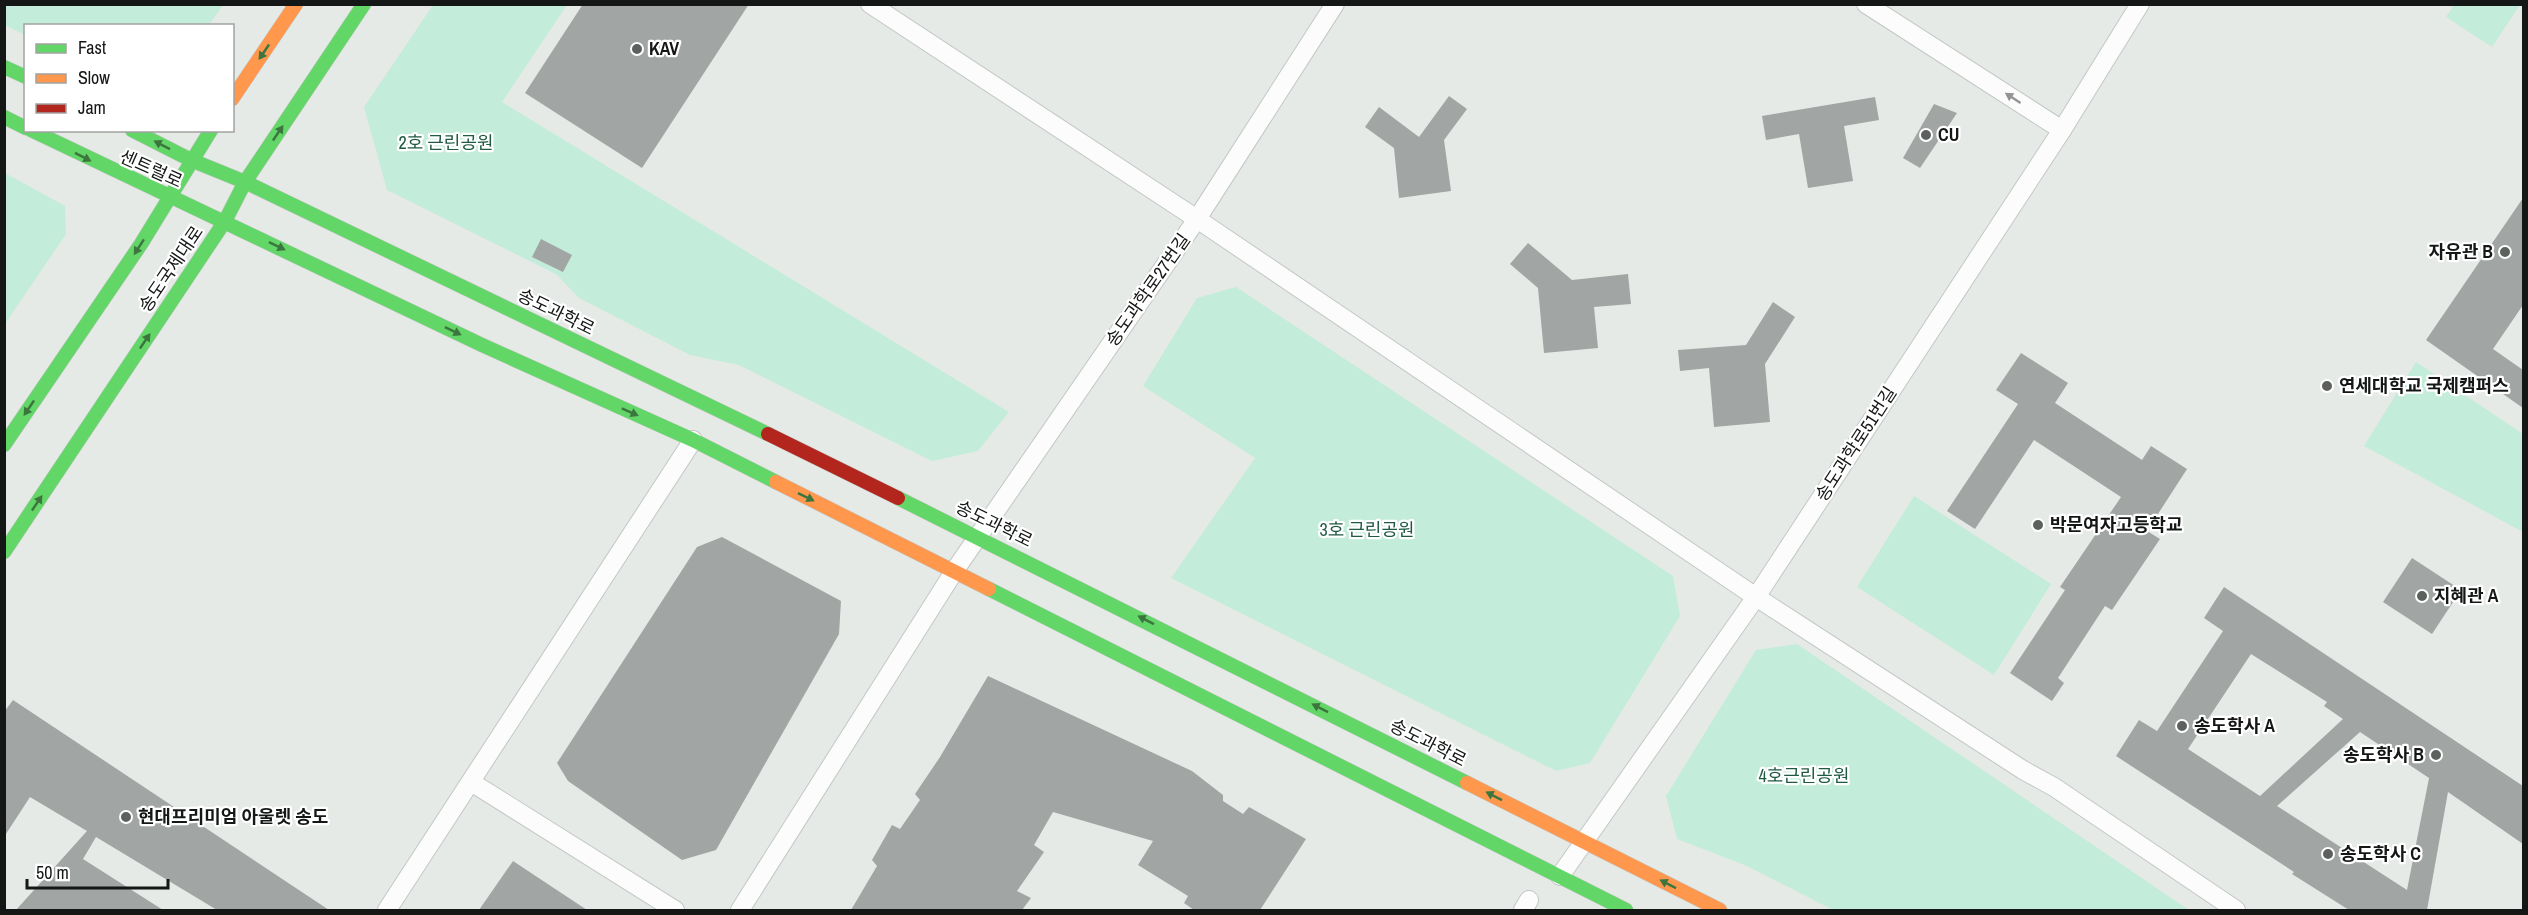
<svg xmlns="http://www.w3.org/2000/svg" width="2528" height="915" viewBox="0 0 2528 915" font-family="'Archivo Narrow','Noto Sans KR',sans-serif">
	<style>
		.green { fill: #c4ecda }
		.building { fill: #a1a5a3; fill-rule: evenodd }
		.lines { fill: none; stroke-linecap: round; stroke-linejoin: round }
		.street-casing { stroke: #c3c7c5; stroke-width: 20 }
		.fast-casing { stroke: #c3c7c5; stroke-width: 15 }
		.slow-casing { stroke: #c3c7c5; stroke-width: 15 }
		.jam-casing { stroke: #c3c7c5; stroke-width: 15 }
		.street { stroke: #fbfcfb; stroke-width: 18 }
		.fast { stroke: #63d668; stroke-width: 14 }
		.slow { stroke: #ff974d; stroke-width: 14 }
		.jam { stroke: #b3261e; stroke-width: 14 }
		.oneway { fill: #3c763e }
		.oneway2 { fill: #939594 }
		.poi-dot { fill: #5d615e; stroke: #fff; stroke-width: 2 }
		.labels { text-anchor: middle; stroke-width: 4.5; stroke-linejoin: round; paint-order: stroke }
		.poi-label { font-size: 18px; font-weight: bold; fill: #141715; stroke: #fff; text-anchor: start }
		.park-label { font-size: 18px; fill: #215a44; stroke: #fff }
		.street-label { font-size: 18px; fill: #141715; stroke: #fff }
	</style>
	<rect width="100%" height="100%" fill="#e5eae7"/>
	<g class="green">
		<path d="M5,4H223V5L209,25L26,26L25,35L5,25Z"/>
		<path d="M433,5H567L502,102L1009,412L978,451L932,461L739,365L690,355L579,298L556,274L387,190L364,107Z"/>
		<path d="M2454,5V4L2520,5L2492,47L2446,17Z"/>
		<path d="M5,173L65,206L66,234L5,324Z"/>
		<path d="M1236,287L1673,576L1680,616L1590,763L1556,771L1171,578L1255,458L1143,386L1197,298Z"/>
		<path d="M2416,362L2523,434V532L2364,446Z"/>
		<path d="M1914,496L2051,584L1994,675L1857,587Z"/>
		<path d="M1797,644L2189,910H1833L1747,866L1677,839L1666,796L1756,650Z"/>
	</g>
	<g class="building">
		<path d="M583,4H749L642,168L525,93Z"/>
		<path d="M1449,96L1467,109L1444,140L1451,191L1399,198L1394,148L1365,127L1379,107L1419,137Z"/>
		<path d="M1875,97L1879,120L1844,126L1853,181L1808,188L1799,134L1766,140L1762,116Z"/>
		<path d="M1934,104L1957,113L1920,168L1903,158Z"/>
		<path d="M2523,198V305L2493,349L2523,370V408L2426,340Z"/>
		<path d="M541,239L572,255L563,272L532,257Z"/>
		<path d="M1528,243L1572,280L1628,274L1631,304L1594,307L1598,348L1544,353L1538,288L1510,264Z"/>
		<path d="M1773,302L1795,317L1765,364L1770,422L1714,427L1709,368L1680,371L1678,350L1746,345Z"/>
		<path d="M2021,353L2068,383L2055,403L2142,460L2151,446L2187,469L2147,531L2160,539L2112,610L2105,606L2058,678L2064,683L2052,701L2010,673L2065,590L2060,587L2121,497L2034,440L1975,529L1947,511L2018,404L1996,390Z"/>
		<path d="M722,537L841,601L839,634L716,850L682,860L568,781L557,763L697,547Z"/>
		<path d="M2412,558L2461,590L2432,634L2383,602Z"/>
		<path d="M2224,587L2523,786V844L2448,792L2427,910H2349L2292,874L2294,872L2116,756L2139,720L2157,731L2223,631L2204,618ZM2251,654L2327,702L2324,706L2343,719L2260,796L2188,749ZM2360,732L2429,778L2407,890L2277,806Z"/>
		<path d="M988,676L1192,771L1223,795V801L1243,814L1249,807L1306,839L1260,910H1194L1184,903L1188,896L1138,865L1153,841L1053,812L1034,845L1044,852L1017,891L1031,898L1022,910H851L877,866L872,860L892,825L900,829L920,800L915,794L940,757Z"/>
		<path d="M13,700L329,910H217L96,837L83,859L163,910H16L87,831L30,797L4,837V712Z"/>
		<path d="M513,861L587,910H479Z"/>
	</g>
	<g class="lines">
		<g class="street-casing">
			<g id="street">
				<path d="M870,4L1197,219L1756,597L2023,770L2054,787L2236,910"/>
				<path d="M1866,4L2062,130"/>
				<path d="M471,782L675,910"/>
				<path d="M1560,876L1756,597L2062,130L2140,4"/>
				<path d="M387,910L693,440"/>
				<path d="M740,910L955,570L1197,219L1335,4"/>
				<path d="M1523,910L1529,900"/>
			</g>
		</g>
		<g class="fast-casing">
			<g id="fast">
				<path d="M4,67L26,77"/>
				<path d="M4,117L26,128"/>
				<path d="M31,130L482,345L693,440L776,482"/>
				<path d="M132,130L191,160L245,182L768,434"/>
				<path d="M4,445L141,244L211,130"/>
				<path d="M898,498L1467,783"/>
				<path d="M4,552L225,221L245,182L364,4"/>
				<path d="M989,589L1626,910"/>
			</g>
		</g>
		<g class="slow-casing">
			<g id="slow">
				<path d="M232,99L296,4"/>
				<path d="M776,482L989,589"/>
				<path d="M1467,783L1720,910"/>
			</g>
		</g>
		<g class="jam-casing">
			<path id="jam" d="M768,434L898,498"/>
		</g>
		<use href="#street" class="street"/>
		<use href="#fast" class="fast"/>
		<use href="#slow" class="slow"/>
		<use href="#jam" class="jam"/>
	</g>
	<defs><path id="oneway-solid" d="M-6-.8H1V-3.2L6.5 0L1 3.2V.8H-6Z" transform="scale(1.5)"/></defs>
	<g class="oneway">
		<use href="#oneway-solid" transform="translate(264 52) rotate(124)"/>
		<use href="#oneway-solid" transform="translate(278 133) rotate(-56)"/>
		<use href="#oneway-solid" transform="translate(162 145) rotate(-153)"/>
		<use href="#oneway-solid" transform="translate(83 157) rotate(27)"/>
		<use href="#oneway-solid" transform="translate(277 246) rotate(26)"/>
		<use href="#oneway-solid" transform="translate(139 247) rotate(123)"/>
		<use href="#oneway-solid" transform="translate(453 331) rotate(26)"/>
		<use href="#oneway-solid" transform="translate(145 341) rotate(-56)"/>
		<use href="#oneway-solid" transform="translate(29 408) rotate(124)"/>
		<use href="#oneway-solid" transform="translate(630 412) rotate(24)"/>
		<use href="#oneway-solid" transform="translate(806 497) rotate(26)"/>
		<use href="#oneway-solid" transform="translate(37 503) rotate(-56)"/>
		<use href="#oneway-solid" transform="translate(1146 620) rotate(-153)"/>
		<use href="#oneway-solid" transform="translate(1320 708) rotate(-153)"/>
		<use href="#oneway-solid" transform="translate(1494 796) rotate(-153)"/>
		<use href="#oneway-solid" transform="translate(1668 884) rotate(-153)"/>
	</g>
	<use class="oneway2" href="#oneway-solid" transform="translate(2013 98) rotate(-147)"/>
	<g class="poi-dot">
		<circle cx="637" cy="49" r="6"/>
		<circle cx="1926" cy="135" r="6"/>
		<circle cx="2505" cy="252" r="6"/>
		<circle cx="2327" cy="386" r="6"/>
		<circle cx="2038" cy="525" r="6"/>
		<circle cx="2422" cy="596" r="6"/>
		<circle cx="2182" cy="726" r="6"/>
		<circle cx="2436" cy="755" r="6"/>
		<circle cx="126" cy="817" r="6"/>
		<circle cx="2328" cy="854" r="6"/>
	</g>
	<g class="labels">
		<g class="poi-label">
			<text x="649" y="55">KAV</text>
			<text x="1938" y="141">CU</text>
			<text x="2493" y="258" text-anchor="end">자유관 B</text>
			<text x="2339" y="392">연세대학교 국제캠퍼스</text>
			<text x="2050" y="531">박문여자고등학교</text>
			<text x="2434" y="602">지혜관 A</text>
			<text x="2194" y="732">송도학사 A</text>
			<text x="2424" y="761" text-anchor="end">송도학사 B</text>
			<text x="138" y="823">현대프리미엄 아울렛 송도</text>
			<text x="2340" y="860">송도학사 C</text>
		</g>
		<g class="park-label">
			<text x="446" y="149">2호 근린공원</text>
			<text x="1367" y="536">3호 근린공원</text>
			<text x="1804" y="782">4호근린공원</text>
		</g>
		<g class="street-label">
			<text transform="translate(151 169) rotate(24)" y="6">센트럴로</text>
			<text transform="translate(171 269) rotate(-56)" y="6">송도국제대로</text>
			<text transform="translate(1148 290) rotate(-55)" y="6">송도과학로27번길</text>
			<text transform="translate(556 312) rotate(26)" y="6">송도과학로</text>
			<text transform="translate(1856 444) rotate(-57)" y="6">송도과학로51번길</text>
			<text transform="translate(994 524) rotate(26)" y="6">송도과학로</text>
			<text transform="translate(1428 743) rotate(27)" y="6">송도과학로</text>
		</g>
	</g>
	<rect width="2528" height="915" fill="none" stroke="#141715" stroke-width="12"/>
	<rect x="24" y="24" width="210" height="108" fill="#ffffff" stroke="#a1a2a1" stroke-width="1.5"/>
	<rect x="36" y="44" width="30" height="9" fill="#63d668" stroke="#a1a2a1" stroke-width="1.5"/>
	<text x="78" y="54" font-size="18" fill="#141715">Fast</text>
	<rect x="36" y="74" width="30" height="9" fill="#ff974d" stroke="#a1a2a1" stroke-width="1.5"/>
	<text x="78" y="84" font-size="18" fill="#141715">Slow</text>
	<rect x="36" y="104" width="30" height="9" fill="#b3261e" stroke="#a1a2a1" stroke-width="1.5"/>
	<text x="78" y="114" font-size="18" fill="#141715">Jam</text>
	<path d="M27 879v9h141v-9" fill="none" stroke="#141715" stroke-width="3"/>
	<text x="36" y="879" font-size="18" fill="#141715" stroke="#ffffff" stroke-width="4.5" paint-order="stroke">50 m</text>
</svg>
